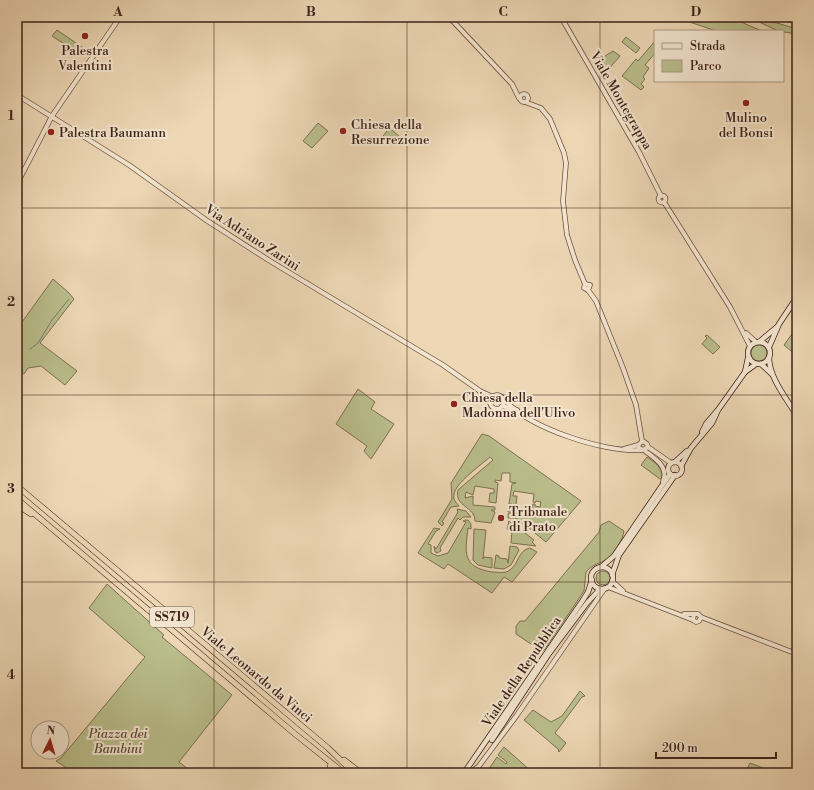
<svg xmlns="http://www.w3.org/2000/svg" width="814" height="790" viewBox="0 0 814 790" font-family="'Libre Bodoni',serif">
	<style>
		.green { fill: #babe8c; stroke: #7c7052 }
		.water { fill: #9db7b7; stroke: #777b77 }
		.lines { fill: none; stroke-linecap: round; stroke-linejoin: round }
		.stream { stroke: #777b77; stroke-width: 1 }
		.tertiary-casing { stroke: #6a4f3f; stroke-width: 5.5 }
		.secondary-casing { stroke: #3e2218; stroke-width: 6 }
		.trunk-casing { stroke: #3e2218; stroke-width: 6 }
		.tertiary { stroke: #f3e5cf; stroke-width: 4 }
		.secondary { stroke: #f3e5cf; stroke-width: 4.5 }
		.trunk { stroke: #edd7b5; stroke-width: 5 }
		.grid { fill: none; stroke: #3e2218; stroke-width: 1; stroke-opacity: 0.55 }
		.poi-dot { fill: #8f2418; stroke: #f3e5cf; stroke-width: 1.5 }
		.labels { text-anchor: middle; stroke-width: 4; stroke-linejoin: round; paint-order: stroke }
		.shield { fill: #f3e5cf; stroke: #745c4f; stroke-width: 1 }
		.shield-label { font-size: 12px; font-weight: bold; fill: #3e2218 }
		.poi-label { font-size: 13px; fill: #3e2218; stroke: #f3e5cf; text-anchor: start }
		.street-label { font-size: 13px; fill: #3e2218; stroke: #f3e5cf }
		.park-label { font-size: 13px; font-style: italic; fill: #5d4935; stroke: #f3e5cf }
		.neatline { fill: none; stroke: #3e2218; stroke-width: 1.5 }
		.grid-label { font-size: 13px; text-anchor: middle; font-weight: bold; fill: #3e2218 }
	</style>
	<rect width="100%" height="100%" fill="#edd7b5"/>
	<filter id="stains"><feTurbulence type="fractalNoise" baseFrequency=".005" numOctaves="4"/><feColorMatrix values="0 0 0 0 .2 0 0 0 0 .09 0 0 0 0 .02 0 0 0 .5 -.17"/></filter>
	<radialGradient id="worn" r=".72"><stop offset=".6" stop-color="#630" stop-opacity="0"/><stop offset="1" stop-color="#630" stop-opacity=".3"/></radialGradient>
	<g class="green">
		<path d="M675,17H710L732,22L734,19L762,31H716Z"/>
		<path d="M755,20L777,23L797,29V34L778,31Z"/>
		<path d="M57,30L89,52L72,49L52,36Z"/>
		<path d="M626,37L640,48L636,53L622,42Z"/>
		<path d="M655,41V53L645,65L649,68L643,77L645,79L641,84L644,87L641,90L622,76L636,59L638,61Z"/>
		<path d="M613,51L620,56L606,72L600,65L599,60Z"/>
		<path d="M318,123L328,131L312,148L303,141Z"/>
		<path d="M388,130H392L401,138L378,142Z"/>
		<path d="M53,279L68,292L74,299L40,343L77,371L65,385L41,366L28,368L24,374L17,369V329Z"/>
		<path d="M797,327V356L784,345Z"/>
		<path d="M707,335L720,347L713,354L702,344L707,338L705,336Z"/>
		<circle cx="759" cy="353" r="8"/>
		<path d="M358,389L375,402L371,409L394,424L371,459L364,451L367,446L336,424Z"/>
		<path d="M482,434L489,436L581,501L546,542L519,520L515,518H508V514L512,512H508L509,508L531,512L533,504H535V506L540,507L541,502L536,501L535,503L533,502L534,494L514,491L513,496H517L516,505L509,504L512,484L516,483L510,482V473H502L501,481L495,480V482L498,483L496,503L489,502L490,493H494V489L475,486L473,495L466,492L465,498L473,496V505L495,507V510H491L495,512L491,523L475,521C475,506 454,507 458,490L493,460L490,457C482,464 454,484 454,495C453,500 456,502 459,506L451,507L442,522L444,523L442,526L438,522L452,499L451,483Z"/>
		<path d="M647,457C656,463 662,467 662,478L660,479L641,465Z"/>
		<path d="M457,509L466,511L471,517H463L460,520L458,518L440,548L441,551L437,553L435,552L434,546L436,549L458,512Z"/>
		<path d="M465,520H468L471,524V529L468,528C465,553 462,567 492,572C499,572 505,574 510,570C519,564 518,550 530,548L537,552L512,582L504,577L492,593L448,564L444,569L418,553L434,528L440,529L436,531L428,544L431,545V553L438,556L448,553L466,522L463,521Z"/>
		<path d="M509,521L534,540L532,542L536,546L511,543L512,530L507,529Z"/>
		<path d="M609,521L624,531C623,540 614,554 607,559C600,564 592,564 586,572L584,591L547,646L543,651L540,650L516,634V626L520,621H525L599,532L601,525Z"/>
		<path d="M474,529L486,530L483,559L484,557L492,558V568L478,565L473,560Z"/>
		<path d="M510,546L517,547L519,550L511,565L504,569L494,568L496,555L499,556V558L507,559L508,563Z"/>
		<circle cx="603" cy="578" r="7"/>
		<path d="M107,584L164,635L162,637L232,695L179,762L193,773H70L71,771L56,761L61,758L145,657L89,608Z"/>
		<path d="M580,691L585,696L582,697L555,733L566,743L559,752L558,749L524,720L533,710L551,722L562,716Z"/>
		<path d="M504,747L533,773L513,770L505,773H486L497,757L506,764L507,762L498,755Z"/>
		<path d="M750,763L766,769L764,773H748L746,771Z"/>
	</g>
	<path class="water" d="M765,17H797V24Z"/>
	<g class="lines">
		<path class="stream" d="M30,349L38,343L52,320L69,299"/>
		<g class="tertiary-casing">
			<g id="tertiary">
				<path d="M449,17L512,84L519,98"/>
				<path d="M561,17L639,152L661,196"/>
				<path d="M17,49V52"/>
				<circle cx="524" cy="98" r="4"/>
				<path d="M17,95L129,165L206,220L270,261L443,365L480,391L493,397"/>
				<path d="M525,102L541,108L550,119L564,153L566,163L563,201L567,235L575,260L585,284L584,288L588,290L596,301L623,368L636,405L642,441"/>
				<path d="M17,184L52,116L120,17"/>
				<circle cx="662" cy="199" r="3.5"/>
				<path d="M664,202L730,307L750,346"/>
				<path d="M585,284L590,285L588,290"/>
				<path d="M746,333L756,342"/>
				<path d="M480,392L489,402"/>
				<circle cx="497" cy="402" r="7"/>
				<path d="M504,399C528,428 605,453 641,450"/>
				<path d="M502,406L517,410"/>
				<path d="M648,447L671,463"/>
				<path d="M624,449L638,445L643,441L647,444L648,447L643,450L639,448L638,445"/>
				<path d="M644,450C655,459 669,466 663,482"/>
				<path d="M612,581L623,591"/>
				<path d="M608,587L693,620"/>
				<path d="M684,614H698L701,617L699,621L696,622L693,620L694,614"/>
				<path d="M701,617L797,654"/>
				<path d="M470,773L479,766L517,715L605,588"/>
			</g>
		</g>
		<g class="secondary-casing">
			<g id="secondary">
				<circle cx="759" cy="353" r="11"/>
				<path d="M759,342L777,327"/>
				<path d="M769,347L779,324L797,297"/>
				<path d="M769,357C769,378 787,399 797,416"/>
				<path d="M761,364L772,374"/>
				<path d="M745,372L748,358"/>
				<path d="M702,432L706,424L717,411"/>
				<path d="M675,462L687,451"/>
				<circle cx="675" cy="469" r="7"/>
				<path d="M681,466L691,448L712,423L718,410L745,372L756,364"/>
				<path d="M601,567L614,556L670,474"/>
				<circle cx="602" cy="578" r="11"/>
				<path d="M612,575L619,555L675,475"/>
				<path d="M492,740L548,655L587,603L600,589"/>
				<path d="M464,773L583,600L588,592L592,580"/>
			</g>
		</g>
		<g class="trunk-casing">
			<g id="trunk">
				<path d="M17,486L328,748L354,773"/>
				<path d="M17,499L295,734L344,773"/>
				<path d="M17,505L31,514"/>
				<path d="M344,760L361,773"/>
				<path d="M330,766L337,773"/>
			</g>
		</g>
		<use href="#tertiary" class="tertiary"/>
		<use href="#secondary" class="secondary"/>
		<use href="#trunk" class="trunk"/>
	</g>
	<path class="grid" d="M214,17V773M407,17V773M600,17V773M17,208H797M17,395H797M17,582H797"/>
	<g class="poi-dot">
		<circle cx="85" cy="36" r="4"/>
		<circle cx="746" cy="103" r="4"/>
		<circle cx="343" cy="131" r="4"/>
		<circle cx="51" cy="132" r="4"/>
		<circle cx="454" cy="404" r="4"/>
		<circle cx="501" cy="518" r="4"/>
	</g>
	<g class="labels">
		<rect class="shield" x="150" y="607" width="44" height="20" rx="3"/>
		<g class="shield-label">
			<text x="172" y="621">SS719</text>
		</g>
		<g class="poi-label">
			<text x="85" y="55" text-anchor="middle">Palestra<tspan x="85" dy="15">Valentini</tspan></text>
			<text x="746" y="122" text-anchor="middle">Mulino<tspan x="746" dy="15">del Bonsi</tspan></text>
			<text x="351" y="129">Chiesa della<tspan x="351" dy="15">Resurrezione</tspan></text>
			<text x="59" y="137">Palestra Baumann</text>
			<text x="462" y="402">Chiesa della<tspan x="462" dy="15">Madonna dell'Ulivo</tspan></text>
			<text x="509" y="516">Tribunale<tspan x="509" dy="15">di Prato</tspan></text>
		</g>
		<g class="street-label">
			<text transform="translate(622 100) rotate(60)" y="5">Viale Montegrappa</text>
			<text transform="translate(253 237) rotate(33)" y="5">Via Adriano Zarini</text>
			<text transform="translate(521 671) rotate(-56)" y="5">Viale della Repubblica</text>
			<text transform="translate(257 674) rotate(40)" y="5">Viale Leonardo da Vinci</text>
		</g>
		<g class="park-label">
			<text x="118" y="738">Piazza dei<tspan x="118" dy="15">Bambini</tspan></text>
		</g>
	</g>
	<rect width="814" height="790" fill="none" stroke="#edd7b5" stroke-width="44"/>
	<rect x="654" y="30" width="130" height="52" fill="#f3e5cf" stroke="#ab9786"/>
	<rect x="662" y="43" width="20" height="6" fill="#f3e5cf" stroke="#ab9786"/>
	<text x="690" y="50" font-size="12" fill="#3e2218">Strada</text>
	<rect x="662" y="60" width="20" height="12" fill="#babe8c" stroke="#ab9786"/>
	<text x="690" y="70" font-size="12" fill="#3e2218">Parco</text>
	<g transform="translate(50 740) rotate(5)"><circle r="19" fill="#f3e5cf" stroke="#ab9786"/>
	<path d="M0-3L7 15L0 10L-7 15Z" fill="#8f2418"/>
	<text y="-6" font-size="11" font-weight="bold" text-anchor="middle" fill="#3e2218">N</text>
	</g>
	<path d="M656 752v6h120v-6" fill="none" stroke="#3e2218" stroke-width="2"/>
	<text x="662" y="752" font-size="12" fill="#3e2218" stroke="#f3e5cf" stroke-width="3" paint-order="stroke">200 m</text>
	<rect x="22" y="22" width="770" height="746" class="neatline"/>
	<g class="grid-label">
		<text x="118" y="16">A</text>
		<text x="311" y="16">B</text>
		<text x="503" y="16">C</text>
		<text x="696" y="16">D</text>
		<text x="11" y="120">1</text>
		<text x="11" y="306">2</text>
		<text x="11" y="493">3</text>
		<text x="11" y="679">4</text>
	</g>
	<rect width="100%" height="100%" filter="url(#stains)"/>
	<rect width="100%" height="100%" fill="url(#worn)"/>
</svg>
